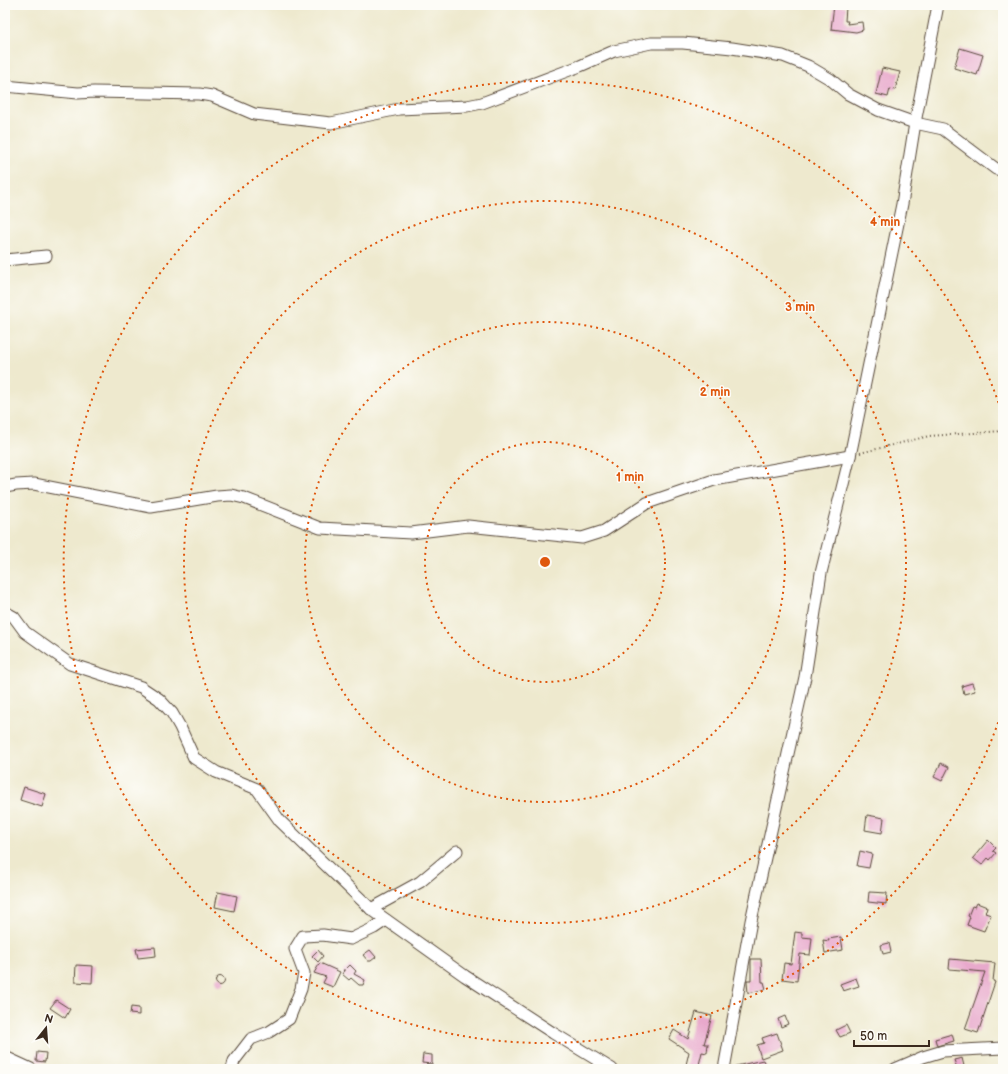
<svg xmlns="http://www.w3.org/2000/svg" width="1008" height="1074" viewBox="0 0 1008 1074" font-family="'Balsamiq Sans',sans-serif">
	<style>
		.building { fill: #e8a9cc }
		.lines { fill: none; stroke-linecap: round; stroke-linejoin: round }
		.minor-casing { stroke: #564738; stroke-width: 13 }
		.path { stroke: #564738; stroke-width: 2; stroke-dasharray: 1 3; stroke-linecap: butt }
		.minor { stroke: #fff; stroke-width: 11 }
		.ring { fill: none; stroke: #df570d; stroke-width: 2; stroke-dasharray: 2 4 }
		.centre { fill: #df570d; stroke: #fdfcf7; stroke-width: 2 }
		.ring-label { font-size: 12px; text-anchor: middle; font-weight: bold; fill: #df570d; stroke: #fdfcf7; stroke-width: 3; stroke-linejoin: round; paint-order: stroke }
	</style>
	<rect width="100%" height="100%" fill="#fdfcf7"/>
	<filter id="ink" filterUnits="userSpaceOnUse"><feTurbulence type="fractalNoise" baseFrequency=".025" numOctaves="2"/><feDisplacementMap in="SourceGraphic" scale="8" xChannelSelector="R" yChannelSelector="G"/><feConvolveMatrix kernelMatrix="1 2 1 2 8 2 1 2 1" color-interpolation-filters="sRGB"/></filter>
	<filter id="wash" filterUnits="userSpaceOnUse"><feTurbulence type="fractalNoise" baseFrequency=".012" numOctaves="4" result="noise"/><feDisplacementMap in="SourceGraphic" scale="16" xChannelSelector="R" yChannelSelector="G"/><feGaussianBlur stdDeviation="0.9" result="paint"/><feColorMatrix in="noise" values="0 0 0 0 0 0 0 0 0 0 0 0 0 0 0 0 0 1.4 0 .05"/><feComposite in="paint" operator="in"/></filter>
	<g filter="url(#wash)">
		<rect width="100%" height="100%" fill="#eee9ce"/>
		<g id="blocks">
			<g class="building">
				<path d="M834,5L846,7L845,21H848L847,24L862,22L863,30L856,32L831,29Z"/>
				<path d="M960,48L983,55L977,75L954,68Z"/>
				<path d="M882,68L900,72L895,90L890,89L888,97L876,94Z"/>
				<path d="M972,683L975,691L964,694L962,686Z"/>
				<path d="M941,763L949,767L942,781L934,777Z"/>
				<path d="M24,787L46,794L42,807L20,800Z"/>
				<path d="M867,815L884,818L882,833L865,830Z"/>
				<path d="M988,840L996,848L993,851L996,853L990,860L988,858L982,865L973,858Z"/>
				<path d="M860,851L872,854L869,868L857,866Z"/>
				<path d="M218,892L237,896L234,911L215,907Z"/>
				<path d="M869,892L887,893L886,904L868,902Z"/>
				<path d="M977,903L987,907L985,913L991,915L984,931L967,925L970,917L968,916L972,906L975,907Z"/>
				<path d="M795,932L802,933V937L812,938L810,955L800,954L797,981L782,979L784,963L791,964Z"/>
				<path d="M841,937L843,950L825,953L823,940L829,941L828,939Z"/>
				<path d="M889,943L891,952L883,954L881,945Z"/>
				<path d="M155,947L156,956L138,958L136,949Z"/>
				<path d="M318,950L323,956L318,962L312,956Z"/>
				<path d="M370,950L376,957L371,961H368L363,955Z"/>
				<path d="M751,959H761L762,982H764L766,989L748,993L747,982V980H751Z"/>
				<path d="M950,959L995,963L993,981L995,982L978,1033L965,1029L985,972L949,969Z"/>
				<path d="M320,963L340,972L333,987L323,983L326,977L314,973Z"/>
				<path d="M76,965L93,966L92,983L75,982Z"/>
				<path d="M350,965L356,971L354,974L365,980L363,985H359L351,978L349,980L342,974L344,971L343,970H345Z"/>
				<circle cx="220" cy="981" r="4.5"/>
				<path d="M856,978L859,986L843,991L840,984Z"/>
				<path d="M56,1000L70,1009L65,1018L50,1008Z"/>
				<path d="M131,1007L139,1008V1015L130,1014Z"/>
				<path d="M696,1012L712,1016L704,1044H708L707,1053L702,1052L698,1069H685L689,1052L669,1039L674,1030L688,1039Z"/>
				<path d="M785,1016L788,1024L781,1027L778,1019Z"/>
				<path d="M846,1025L850,1033L840,1037L836,1030Z"/>
				<path d="M777,1033L783,1050L761,1058L757,1045L764,1043L762,1038Z"/>
				<path d="M952,1034L954,1041L937,1046L935,1039Z"/>
				<path d="M37,1052L46,1053L45,1062L36,1061Z"/>
				<path d="M423,1054L432,1055V1064L422,1063Z"/>
				<path d="M962,1058L964,1066L957,1068L954,1060Z"/>
				<path d="M763,1060L767,1069H736V1066Z"/>
			</g>
		</g>
	</g>
	<g filter="url(#ink)">
		<use href="#blocks" fill-opacity="0" stroke="#564738" stroke-width="1"/>
		<g class="lines">
			<g class="minor-casing">
				<g id="minor">
					<path d="M5,86L78,93L94,92L199,94L212,96L254,114L331,123L399,109L467,106L482,103L580,66L614,51L651,43H683L732,48L783,56L808,66L830,79L848,94L878,110L915,123L943,129L996,169L1003,170"/>
					<path d="M5,260L46,256"/>
					<path d="M5,487L16,485L34,484L151,507L217,496L231,495L244,498L320,528L411,533L468,526L582,538L604,531L647,503L714,480L850,456"/>
					<path d="M5,612L14,617L25,632L70,664L141,687L159,699L172,713L180,727L194,758L216,772L257,789L280,821L371,909L465,976L553,1033L612,1069"/>
					<path d="M371,909L420,882L457,851"/>
					<path d="M5,1057L31,1069"/>
					<path d="M232,1069L234,1061L251,1039L269,1032L289,1019L301,989L304,973L295,949L303,936L323,935L351,939L374,928L386,920"/>
					<path d="M724,1069L751,921L805,677L821,573L850,456L902,204L915,123L938,5"/>
					<path d="M895,1069L923,1057L943,1051L1003,1048"/>
				</g>
			</g>
			<path class="path" d="M860,453L929,436L1003,431"/>
			<use href="#minor" class="minor"/>
		</g>
	</g>
	<g class="ring">
		<circle cx="545" cy="562" r="120"/>
		<circle cx="545" cy="562" r="240"/>
		<circle cx="545" cy="562" r="361"/>
		<path d="M1002 711A481 481 0 1 1 1002 413"/>
	</g>
	<circle cx="545" cy="562" r="6" class="centre"/>
	<g class="ring-label">
		<text x="885" y="226">4 min</text>
		<text x="800" y="311">3 min</text>
		<text x="715" y="396">2 min</text>
		<text x="630" y="481">1 min</text>
	</g>
	<rect width="1008" height="1074" fill="none" stroke="#fdfcf7" stroke-width="20"/>
	<g transform="translate(46 1028) rotate(17)" stroke="#fdfcf7" stroke-width="3" paint-order="stroke">
	<path d="M0-3L7 15L0 10L-7 15Z" fill="#3b2a1e"/>
	<text y="-6" font-size="11" font-weight="bold" text-anchor="middle" fill="#3b2a1e">N</text>
	</g>
	<path d="M854 1040v6h75v-6" fill="none" stroke="#3b2a1e" stroke-width="2"/>
	<text x="860" y="1040" font-size="12" fill="#3b2a1e" stroke="#fdfcf7" stroke-width="3" paint-order="stroke">50 m</text>
</svg>
